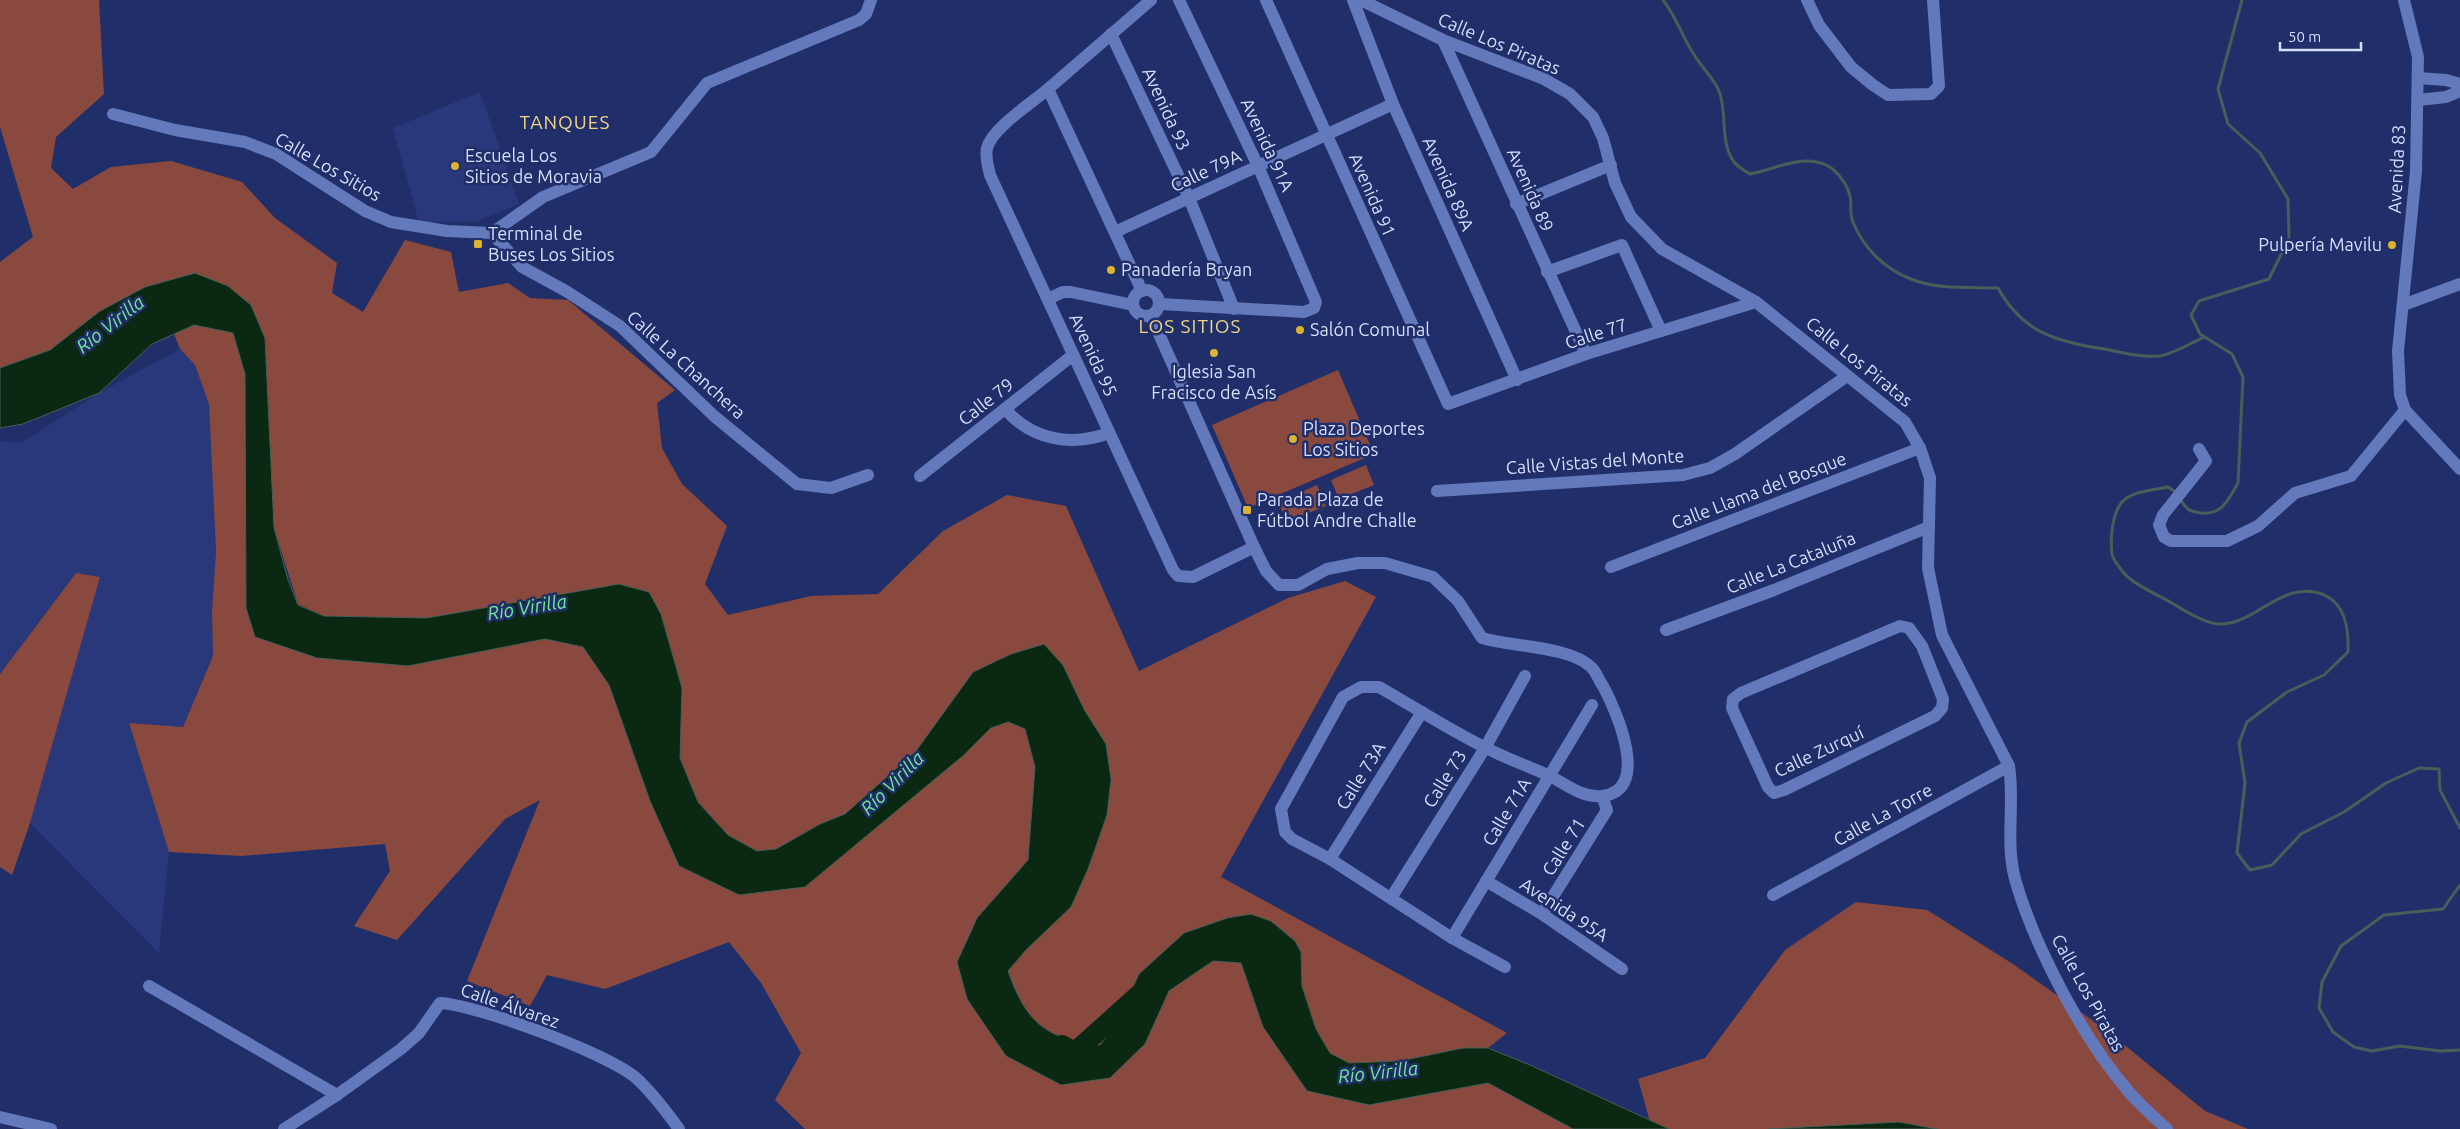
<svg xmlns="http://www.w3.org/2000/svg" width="2460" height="1129" viewBox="0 0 2460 1129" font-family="Ubuntu,sans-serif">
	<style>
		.built { fill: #28387a }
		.green { fill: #8a493f }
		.water { fill: #0b2812; stroke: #475f58 }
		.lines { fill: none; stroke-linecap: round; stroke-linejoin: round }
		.stream { stroke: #475f58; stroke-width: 3 }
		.river { stroke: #0b2812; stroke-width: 20 }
		.minor { stroke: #6379bb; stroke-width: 12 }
		.poi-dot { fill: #dcb233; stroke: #202f6a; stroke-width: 2 }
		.labels { text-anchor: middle; stroke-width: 5; stroke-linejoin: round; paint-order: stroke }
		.street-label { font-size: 18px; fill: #d4dffd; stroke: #202f6a }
		.poi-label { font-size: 18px; fill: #d4dffd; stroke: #202f6a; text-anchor: start }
		.neighbourhood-label { font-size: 19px; letter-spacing: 1px; fill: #f1d488; stroke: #202f6a }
		.water-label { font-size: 19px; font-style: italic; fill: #73e88e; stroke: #202f6a }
	</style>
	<rect width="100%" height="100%" fill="#202f6a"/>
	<g class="built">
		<path d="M480,92L519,204L478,221L419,223L393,128Z"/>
		<path d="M180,349L195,365L209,404L216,551L212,611L213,656L183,727L129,724L169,852L159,953L30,823L100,577L76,573L0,674V441L21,443L99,393Z"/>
	</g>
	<g class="green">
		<path d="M0,0H99L104,94L56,137L51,168L73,189L111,167L171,161L242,182L275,218L337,263L332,293L363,312L405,240L451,252L459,292L508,283L530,298L568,300L675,390L657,403L662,448L682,484L727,526L705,584L728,615L811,596L878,594L943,531L1007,495L1066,506L1139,671L1288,598L1345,581L1376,597L1221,877L1507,1033L1488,1048H1463L1400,1061L1349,1064L1330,1053L1316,1029L1302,986L1301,952L1295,941L1139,974L1117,1022L1100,1045C1064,1041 1042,1035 1021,1003C1014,995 1012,981 1008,971L1026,950L1071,907L1088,869L1107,815L1111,779L1106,744L1085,711L973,672L916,751L845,814L820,824L776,849L757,851L728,835L698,802L679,758L682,688L661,614L619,584L427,618L324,616L298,604L274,528L265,338L251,305L100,311L50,350L0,368V262L33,237L0,127Z"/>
		<path d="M195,325L233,333L245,374L246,608L408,666L545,639L583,647L609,685L650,801L739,895L964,755L991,728L1008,722L1025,729L1035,767L1028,860L977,918L1006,1056L1145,1044L1169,991L1213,961L1241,963L1263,1027L1369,1105L1488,1083L1573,1129H805L775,1100L801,1053L761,983L729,942L605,989L547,975L530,1006L467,981L540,800L505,819L397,940L354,926L390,871L385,844L242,856L169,852L129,723L183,727L213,656L212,611L216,551L209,404L195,365L180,349L174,334Z"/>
		<path d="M1338,370L1374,454L1248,508L1212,425Z"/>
		<path d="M1366,465L1374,485L1339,499L1331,480Z"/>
		<path d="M1317,485L1326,506L1287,522L1278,502Z"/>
		<path d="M76,573L100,577L30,823L12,875L0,867V674Z"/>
		<path d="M1856,902L1927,910L2013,964L2110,1033L2205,1111L2248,1129H1652L1638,1079L1705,1058L1785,950Z"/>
	</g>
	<g class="water">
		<path d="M195,273L228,286L251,305L265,338L274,528L288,580L298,605L324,616L427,618L619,584L649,592L661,614L682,688L680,758L698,802L728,835L757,851L776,849L820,824L845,814L916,751L973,672L1011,654L1044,644L1063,665L1085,711L1106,744L1111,779L1107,815L1088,869L1071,907L1026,950L1008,971C1026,1022 1045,1039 1100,1045L1117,1022L1139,974L1184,933L1227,918L1251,914L1271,921L1295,941L1301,952L1302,986L1316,1029L1330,1053L1349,1063L1400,1061L1463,1048H1488L1530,1065L1669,1129H1573L1488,1083L1369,1105L1307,1091L1263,1027L1241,963L1213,961L1169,991L1145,1044L1110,1078L1061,1085L1006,1056L967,999L957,962L977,918L1028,860L1035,767L1025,729L1008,722L991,728L964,755L805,887L739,895L679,866L650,801L609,685L583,647L545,639L408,666L317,658L255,637L246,608L245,374L233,333L194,325L152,344L99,393L23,424L0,428V368L50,350L100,311L145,287Z"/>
		<path d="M1899,1122L1937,1129H1767Z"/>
	</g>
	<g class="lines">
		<g class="stream">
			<path d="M1663,0C1676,16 1682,36 1693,53C1701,67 1713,77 1719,91C1728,114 1719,141 1734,162C1738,167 1745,171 1750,174C1772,170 1798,156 1821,163C1834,166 1847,183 1850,196C1852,204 1849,214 1853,222C1863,248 1886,270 1911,279C1937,290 1971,287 1998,288C2021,330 2053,341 2098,348C2118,351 2139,358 2159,356C2174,354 2192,342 2205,337"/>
			<path d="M2177,493L2168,487C2153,490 2132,491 2122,502C2112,514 2110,539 2112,554C2113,560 2124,574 2129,578C2141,588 2158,595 2172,603C2183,610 2207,624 2220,624C2256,624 2280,582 2319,593C2346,601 2349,629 2348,652L2324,675L2287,692L2247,722L2239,743L2245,783L2237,853L2250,870L2272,865L2301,834L2344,812L2386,783L2419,768L2439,769L2440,790L2460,828"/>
			<path d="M2180,499C2186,509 2190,512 2202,513C2222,515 2229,499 2238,483L2243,377L2232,354L2200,334L2191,315L2199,301L2269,279L2289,238L2288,199L2260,153L2228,124L2218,89L2242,0"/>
			<path d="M2460,885L2443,909L2384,915L2341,946L2322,982L2319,1008L2333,1032L2354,1047L2372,1051L2400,1046L2440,1051L2460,1050"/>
		</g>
		<path class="river" d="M1062,1045L1075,1052L1143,991"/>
		<g class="minor">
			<path d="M1266,0L1448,404L1586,354L1756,302"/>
			<path d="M1353,0L1393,104L1517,380"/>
			<path d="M1361,0L1443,40L1544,79L1570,94L1593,117L1603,138L1615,183L1631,217L1662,249L1756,302L1905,422L1920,448L1930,478L1928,568L1942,635L2009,766C2015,803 2005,841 2015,879C2034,946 2083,1039 2129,1092C2140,1105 2154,1117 2167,1129"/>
			<path d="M1807,0L1819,25L1851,67L1873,85L1888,95L1931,94L1939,86L1933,0"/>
			<path d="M2404,0L2418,57L2416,171L2398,351L2400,395L2405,410L2460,469"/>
			<path d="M1111,34L1189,198L1234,309"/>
			<path d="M1443,40L1586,354"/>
			<path d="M2418,78L2446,80L2460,84"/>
			<path d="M1048,89C1032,103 992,128 987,148C985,157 988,166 990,175L1173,570L1178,576L1193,577L1254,547"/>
			<path d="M2418,100L2446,97L2460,91"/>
			<path d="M113,114L175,130L245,142L276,154L365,211L391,222L447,231L492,233L543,197L651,152L707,83L859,20L866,14L871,0"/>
			<path d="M1516,204L1611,165"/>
			<path d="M1115,232L1393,104"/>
			<path d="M492,233L522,267L566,291L620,326L714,416L797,484L831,488L868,475"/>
			<path d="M1547,272L1622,245L1661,331"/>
			<circle cx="1146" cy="303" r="13"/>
			<path d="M1142,291L1048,89L1151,0"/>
			<path d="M1048,299L1063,292H1071L1133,305"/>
			<path d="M1160,304L1304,312L1314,308L1316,302L1258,166L1179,0"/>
			<path d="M2403,305L2460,284"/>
			<path d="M1151,316L1254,547L1266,571L1279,585H1298L1327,569L1358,563H1385L1433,577L1458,601L1482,638C1512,647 1569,646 1591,667C1596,671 1599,681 1603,686C1616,710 1652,791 1602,796C1582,798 1567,785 1550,776C1528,766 1505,758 1484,747C1448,729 1414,707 1379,687H1361L1343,697L1281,809L1285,832L1292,839L1330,859L1452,938L1505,967"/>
			<path d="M1005,409C1032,440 1071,447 1109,433"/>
			<path d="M2199,449L2206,461L2163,515L2159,525L2164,537L2171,541H2227L2258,526L2295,493L2351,476L2405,410"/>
			<path d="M920,476L1073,355"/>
			<path d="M1437,491L1683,475L1710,468L1735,454L1847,376"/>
			<path d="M1611,567L1920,448"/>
			<path d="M1900,626L1909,628L1922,646L1943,699L1942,708L1935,716L1784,790L1774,793L1768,787L1732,708L1733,699L1741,693Z"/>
			<path d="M1666,630L1774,590L1929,527"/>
			<path d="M1330,859L1422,712"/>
			<path d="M1486,881L1542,914L1622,969"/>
			<path d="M1773,895L2009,766"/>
			<path d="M1391,898L1485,748L1525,676"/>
			<path d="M1542,914L1607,810L1602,796"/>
			<path d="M1452,938L1592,705"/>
			<path d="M149,986L337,1095"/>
			<path d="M0,1117L51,1129"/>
			<path d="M284,1129L337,1095L401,1049L419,1033L440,1003C478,1005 605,1053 635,1077C652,1092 666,1111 679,1129"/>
		</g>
	</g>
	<g class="poi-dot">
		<circle cx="455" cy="166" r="5"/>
		<rect x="473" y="239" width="10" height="10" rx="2.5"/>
		<circle cx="2392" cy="245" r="5"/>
		<circle cx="1111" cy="270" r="5"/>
		<circle cx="1300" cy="330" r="5"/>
		<circle cx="1214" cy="353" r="5"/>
		<circle cx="1293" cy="439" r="5"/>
		<rect x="1242" y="505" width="10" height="10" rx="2.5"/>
	</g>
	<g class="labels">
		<g class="street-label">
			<text transform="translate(1499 44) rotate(23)" y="6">Calle Los Piratas</text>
			<text transform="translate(1166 109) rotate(65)" y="6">Avenida 93</text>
			<text transform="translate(1267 145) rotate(65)" y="6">Avenida 91A</text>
			<text transform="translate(328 167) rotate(30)" y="6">Calle Los Sitios</text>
			<text transform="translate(2397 169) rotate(-87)" y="6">Avenida 83</text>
			<text transform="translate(1206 171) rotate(-25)" y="6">Calle 79A</text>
			<text transform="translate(1448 184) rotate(66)" y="6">Avenida 89A</text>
			<text transform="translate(1530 190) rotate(66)" y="6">Avenida 89</text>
			<text transform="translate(1372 195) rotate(66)" y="6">Avenida 91</text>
			<text transform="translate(1596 334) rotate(-18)" y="6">Calle 77</text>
			<text transform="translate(1093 355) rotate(65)" y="6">Avenida 95</text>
			<text transform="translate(1859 362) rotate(39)" y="6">Calle Los Piratas</text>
			<text transform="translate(686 365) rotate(42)" y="6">Calle La Chanchera</text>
			<text transform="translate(986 402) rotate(-38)" y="6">Calle 79</text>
			<text transform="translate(1595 462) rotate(-4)" y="6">Calle Vistas del Monte</text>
			<text transform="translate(1759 491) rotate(-21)" y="6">Calle Llama del Bosque</text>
			<text transform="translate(1791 563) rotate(-22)" y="6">Calle La Cataluña</text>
			<text transform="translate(1819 752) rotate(-25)" y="6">Calle Zurquí</text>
			<text transform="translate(1361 776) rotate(-58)" y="6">Calle 73A</text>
			<text transform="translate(1445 779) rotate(-58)" y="6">Calle 73</text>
			<text transform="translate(1507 812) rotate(-59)" y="6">Calle 71A</text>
			<text transform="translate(1883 815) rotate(-29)" y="6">Calle La Torre</text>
			<text transform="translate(1564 847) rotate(-58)" y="6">Calle 71</text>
			<text transform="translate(1564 910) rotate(33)" y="6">Avenida 95A</text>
			<text transform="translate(2088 993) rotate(61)" y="6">Calle Los Piratas</text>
			<text transform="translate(510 1006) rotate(19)" y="6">Calle Álvarez</text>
		</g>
		<g class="poi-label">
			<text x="465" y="162">Escuela Los<tspan x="465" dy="21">Sitios de Moravia</tspan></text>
			<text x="488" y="240">Terminal de<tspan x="488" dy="21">Buses Los Sitios</tspan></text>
			<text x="2382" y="251" text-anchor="end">Pulpería Mavilu</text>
			<text x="1121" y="276">Panadería Bryan</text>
			<text x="1310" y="336">Salón Comunal</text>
			<text x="1214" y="378" text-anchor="middle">Iglesia San<tspan x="1214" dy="21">Fracisco de Asís</tspan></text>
			<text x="1303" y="435">Plaza Deportes<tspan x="1303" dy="21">Los Sitios</tspan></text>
			<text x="1257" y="506">Parada Plaza de<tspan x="1257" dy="21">Fútbol Andre Challe</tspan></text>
		</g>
		<g class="neighbourhood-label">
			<text x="565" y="129">TANQUES</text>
			<text x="1190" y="333">LOS SITIOS</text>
		</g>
		<g class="water-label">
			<text transform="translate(110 324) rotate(-38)" y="7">Río Virilla</text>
			<text transform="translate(527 607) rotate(-9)" y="7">Río Virilla</text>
			<text transform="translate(892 783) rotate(-45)" y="7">Río Virilla</text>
			<text transform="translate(1378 1072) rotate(-6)" y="7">Río Virilla</text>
		</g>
	</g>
	<path d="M2280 42v8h81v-8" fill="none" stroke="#d4dffd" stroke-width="2.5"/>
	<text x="2288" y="42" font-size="15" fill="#d4dffd" stroke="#202f6a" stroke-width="4" paint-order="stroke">50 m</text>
</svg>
